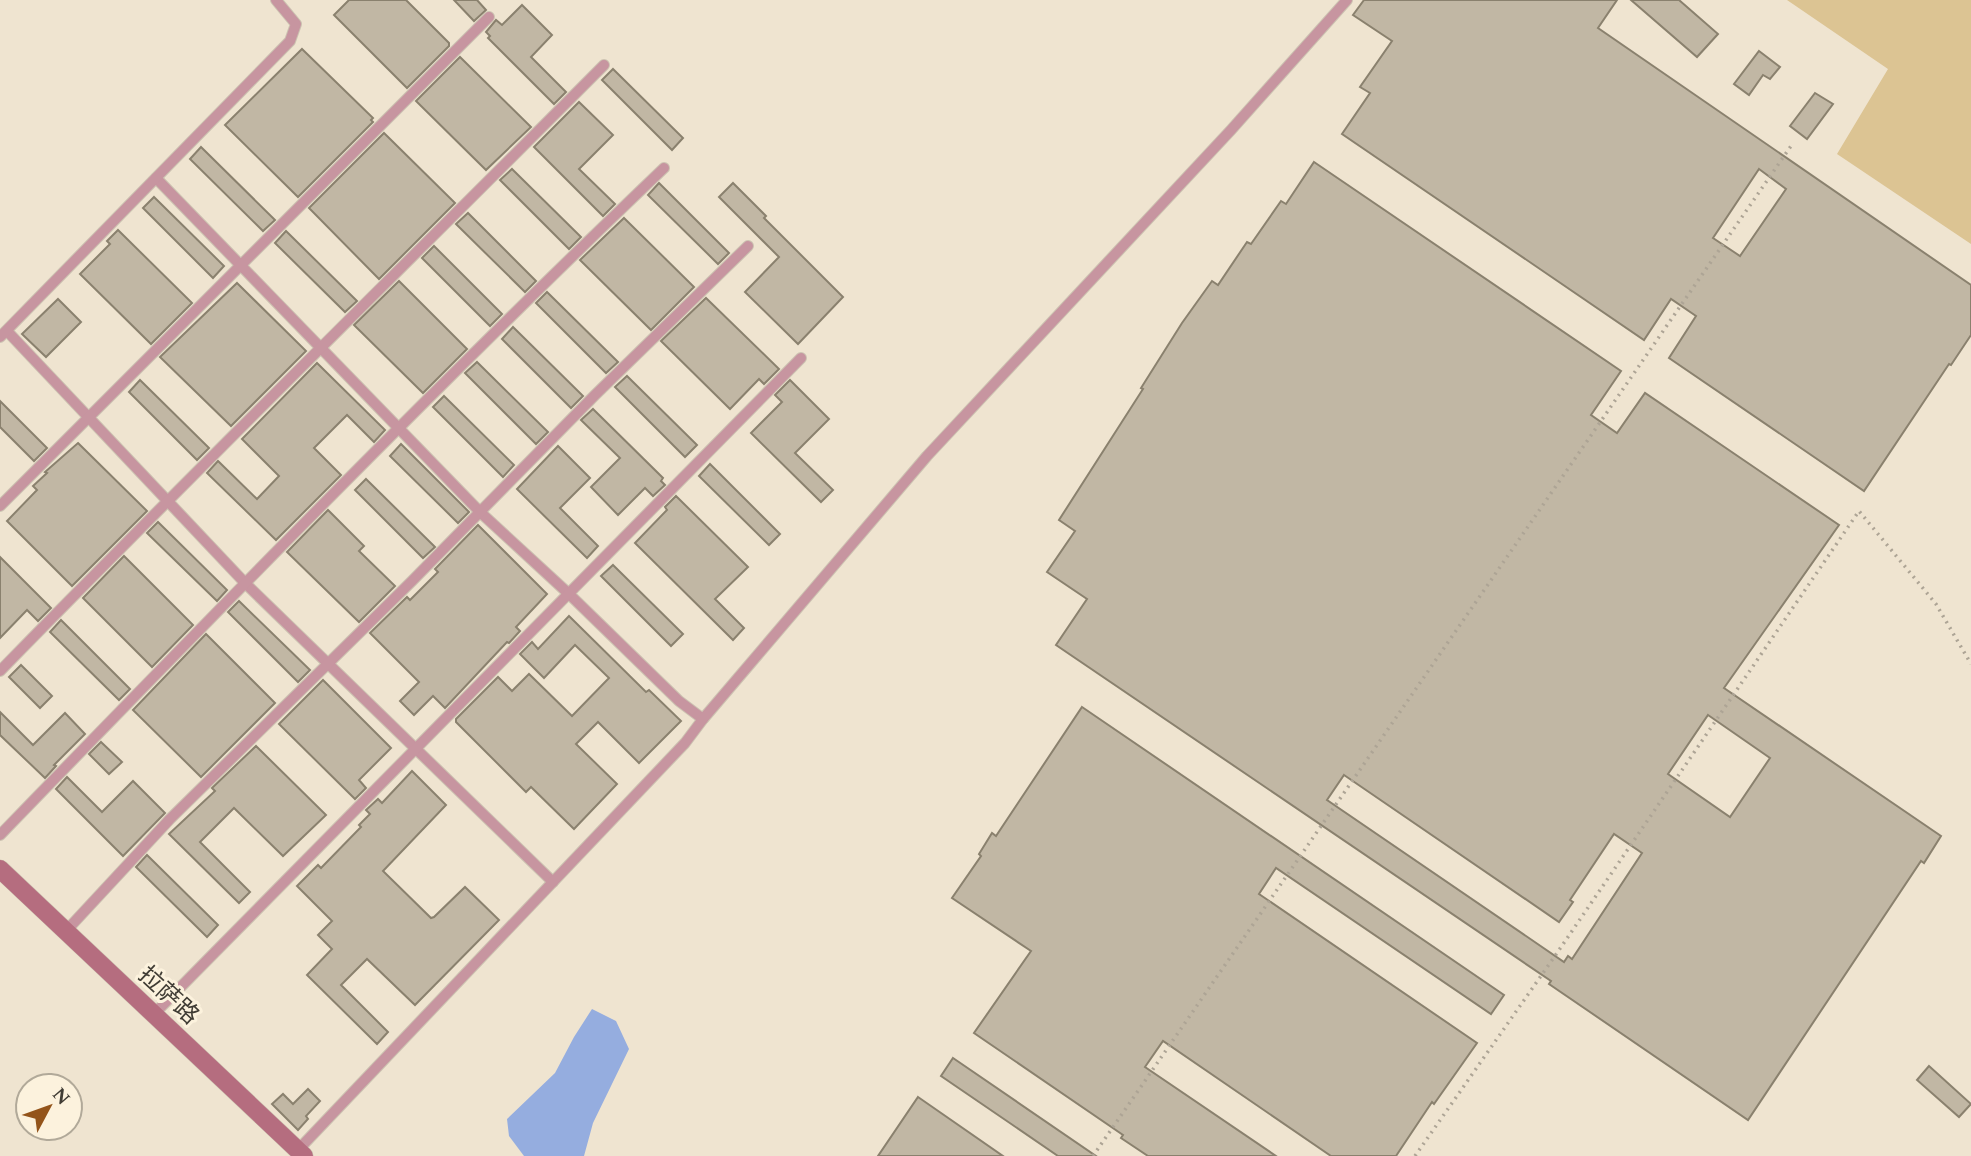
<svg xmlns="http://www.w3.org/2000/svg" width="1971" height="1156" viewBox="0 0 1971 1156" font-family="Spectral,'Noto Sans SC',serif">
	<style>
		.green { fill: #dcc493 }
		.water { fill: #95addf }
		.building { fill: #c1b7a4; stroke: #8a816e; stroke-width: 2; fill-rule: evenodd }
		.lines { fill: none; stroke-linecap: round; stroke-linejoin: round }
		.lane-casing { stroke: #ccc2b1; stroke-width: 12 }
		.secondary-casing { stroke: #ccc2b1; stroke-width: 19 }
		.path { stroke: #ada495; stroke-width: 3.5; stroke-dasharray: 2 5; stroke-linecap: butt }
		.lane { stroke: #c795a0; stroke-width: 10 }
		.secondary { stroke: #b56d7f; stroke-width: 18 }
		.labels { text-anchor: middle; stroke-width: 6; stroke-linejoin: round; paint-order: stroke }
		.street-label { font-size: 24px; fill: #403c34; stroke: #fcf2dd }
	</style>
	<rect width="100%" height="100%" fill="#efe4d0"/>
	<path class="green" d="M1787,0H1971V244L1837,154L1888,69Z"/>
	<path class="water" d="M592,1009L616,1021L629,1049L593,1123L584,1156H524L509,1136L507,1119L555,1073L574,1037Z"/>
	<g class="building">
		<path d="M349,0H406L449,43V46L407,88L334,15Z"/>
		<path d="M454,0H477L486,10L474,21Z"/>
		<path d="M1364,0H1617L1598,28L1971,285V335L1951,365L1949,364L1864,491L1669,358L1696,316L1671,299L1644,340L1342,134L1370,93L1360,87L1392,41L1353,15ZM1759,169L1786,189L1740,256L1713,238Z"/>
		<path d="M1631,0H1679L1718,34L1697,57Z"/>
		<path d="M522,5L552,35L531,57L566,92L554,104L488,38L490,36L486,32L496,20L502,25Z"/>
		<path d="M302,49L373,118L371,120L373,122L298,197L225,125Z"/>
		<path d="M1759,51L1780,67L1770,79L1763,75L1749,95L1734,84Z"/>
		<path d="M460,57L531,127L486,170L416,101Z"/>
		<path d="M613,69L683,138L672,150L602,80Z"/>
		<path d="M1815,93L1833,104L1807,139L1790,126Z"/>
		<path d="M579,102L613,135L579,169L615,204L603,216L534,147Z"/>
		<path d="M384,133L455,203L379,279L309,208Z"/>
		<path d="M201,147L275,220L263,231L190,159Z"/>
		<path d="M1314,162L1621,371L1591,415L1617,433L1645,393L1839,525L1724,688L1941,836L1924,863L1921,861L1748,1120L1549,984L1551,981L1056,645L1087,599L1047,572L1075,531L1059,520L1143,389L1141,388L1182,323L1212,281L1218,285L1247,242L1251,244L1281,201L1286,204ZM1708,715L1770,758L1730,817L1668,774ZM1344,775L1559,922L1573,902L1570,900L1614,834L1642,853L1572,959L1568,956L1564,962L1327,800Z"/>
		<path d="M512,169L581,237L569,249L500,180Z"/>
		<path d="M659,183L729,253L718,264L648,195Z"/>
		<path d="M733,183L766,216L764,218L843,297L798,344L745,292L779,257L719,197Z"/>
		<path d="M154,197L224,266L213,278L143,208Z"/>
		<path d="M468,213L536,281L525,292L456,224Z"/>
		<path d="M624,218L694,287L651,330L580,260Z"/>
		<path d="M118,230L192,303L151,344L80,274L110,244L107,241Z"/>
		<path d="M286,231L357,301L345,312L275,243Z"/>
		<path d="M434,246L502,314L490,326L422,258Z"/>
		<path d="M399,281L467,349L423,393L354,325Z"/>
		<path d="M237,283L306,351L231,426L160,357Z"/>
		<path d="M547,292L618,362L606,373L536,303Z"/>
		<path d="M706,298L779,369L764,384L759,379L730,409L661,341Z"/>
		<path d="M58,299L81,322L46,357L22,334Z"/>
		<path d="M513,327L583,396L571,408L502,339Z"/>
		<path d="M477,362L548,432L536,444L465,373Z"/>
		<path d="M317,363L385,430L374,442L347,415L314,448L341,475L276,540L207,473L218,461L257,499L279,476L242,439Z"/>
		<path d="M627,376L697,445L685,457L615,387Z"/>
		<path d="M140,380L209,448L197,460L129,392Z"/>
		<path d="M790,380L829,419L795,453L833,490L821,502L751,433L782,402L775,395Z"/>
		<path d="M444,396L514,465L503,477L433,407Z"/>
		<path d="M0,401L47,448L34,461L0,427Z"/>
		<path d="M593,409L663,478L661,481L665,485L653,496L645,488L618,515L591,487L620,458L581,420Z"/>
		<path d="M78,443L147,511L72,586L7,521L37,490L33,486L47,473L45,472Z"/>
		<path d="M401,444L469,512L458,523L390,456Z"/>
		<path d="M558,446L590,478L560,508L598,546L587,558L517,489Z"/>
		<path d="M710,464L780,534L769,545L699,476Z"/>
		<path d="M366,479L435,547L423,558L355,490Z"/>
		<path d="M676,496L748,567L715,599L744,628L733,640L635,543L667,510L665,507Z"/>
		<path d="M328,510L364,546L359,551L395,586L359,622L287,552Z"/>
		<path d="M158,522L227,590L217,601L147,533Z"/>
		<path d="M478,525L547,594L516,627L520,631L509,643L507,642L445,708L433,696L414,715L400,701L419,682L370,633L407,597L410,600L438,572L435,569Z"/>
		<path d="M124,556L193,625L152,667L83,598Z"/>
		<path d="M0,557L51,608L38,621L27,610L0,638Z"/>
		<path d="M613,565L683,634L671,646L601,576Z"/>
		<path d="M239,601L310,670L298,682L228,612Z"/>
		<path d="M569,616L646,692L649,690L681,721L639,763L598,722L576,744L617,784L574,829L531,787L526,792L456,722V719L498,677L512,691L529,674L572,716L609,678L575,645L544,678L520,654L532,642L538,649Z"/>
		<path d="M61,620L130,689L119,700L50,632Z"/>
		<path d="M206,634L275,703L201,777L133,710Z"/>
		<path d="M21,665L52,696L40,708L9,677Z"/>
		<path d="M323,680L391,748L359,780L366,788L355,799L279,724Z"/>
		<path d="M1082,707L1504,995L1491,1014L1276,868L1259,894L1477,1043L1434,1104L1432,1102L1396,1156H1331L1163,1041L1145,1067L1276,1156H1148L1121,1138L1123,1135L974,1033L1031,951L952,898L981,856L979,854L992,833L996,836Z"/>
		<path d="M0,712L33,745L65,713L85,734L54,765L56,766L45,778L0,735Z"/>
		<path d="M101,742L122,762L109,774L89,754Z"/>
		<path d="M256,746L326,815L283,856L234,808L200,842L250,892L239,903L169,834L215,791L212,788Z"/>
		<path d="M412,771L446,805L383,871L431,918L434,917L465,887L499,920L415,1005L367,959L341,985L388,1032L377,1044L307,975L332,949L318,935L332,921L297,886L318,865L321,868L361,827L359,825L370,814L366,810L378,799L382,803Z"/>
		<path d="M67,777L102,812L133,781L165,813L123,856L56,789Z"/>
		<path d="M147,855L218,925L207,937L136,867Z"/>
		<path d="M953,1058L1096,1156H1058L941,1076Z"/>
		<path d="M1929,1066L1971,1104L1959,1117L1917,1080Z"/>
		<path d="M308,1089L320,1101L306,1116L308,1119L298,1130L272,1104L283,1094L293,1104Z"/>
		<path d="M918,1097L1003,1156H878Z"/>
	</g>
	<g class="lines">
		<g class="lane-casing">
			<g id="lane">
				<path d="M156,178L480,512L569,594L679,701L703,719"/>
				<path d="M7,331L246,584L553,882"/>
				<path d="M0,337L290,41L296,24L276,0"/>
				<path d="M0,506L489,17"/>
				<path d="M0,671C199,467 403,267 604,65"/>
				<path d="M0,835C218,610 437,385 664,168"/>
				<path d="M66,931L170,819L412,581L595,395L748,246"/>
				<path d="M154,1014L801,358"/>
				<path d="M298,1150L685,743L703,719L927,456L1231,130L1347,0"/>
			</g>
		</g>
		<g class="secondary-casing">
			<path id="secondary" d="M0,869L304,1156"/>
		</g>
		<g class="path">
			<path d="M1093,1156L1791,146"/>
			<path d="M1415,1156L1557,953L1859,511L1936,604L1971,664"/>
		</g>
		<use href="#lane" class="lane"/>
		<use href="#secondary" class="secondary"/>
	</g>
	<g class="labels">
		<g class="street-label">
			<text transform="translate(169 995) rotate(43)" y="8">拉萨路</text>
		</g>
	</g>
	<g transform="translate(49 1107) rotate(49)"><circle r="33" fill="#fcf2dd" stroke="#b1a999" stroke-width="2"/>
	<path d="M0-5L12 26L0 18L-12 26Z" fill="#93541a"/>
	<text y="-10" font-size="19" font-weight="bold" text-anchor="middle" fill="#403c34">N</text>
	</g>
</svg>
